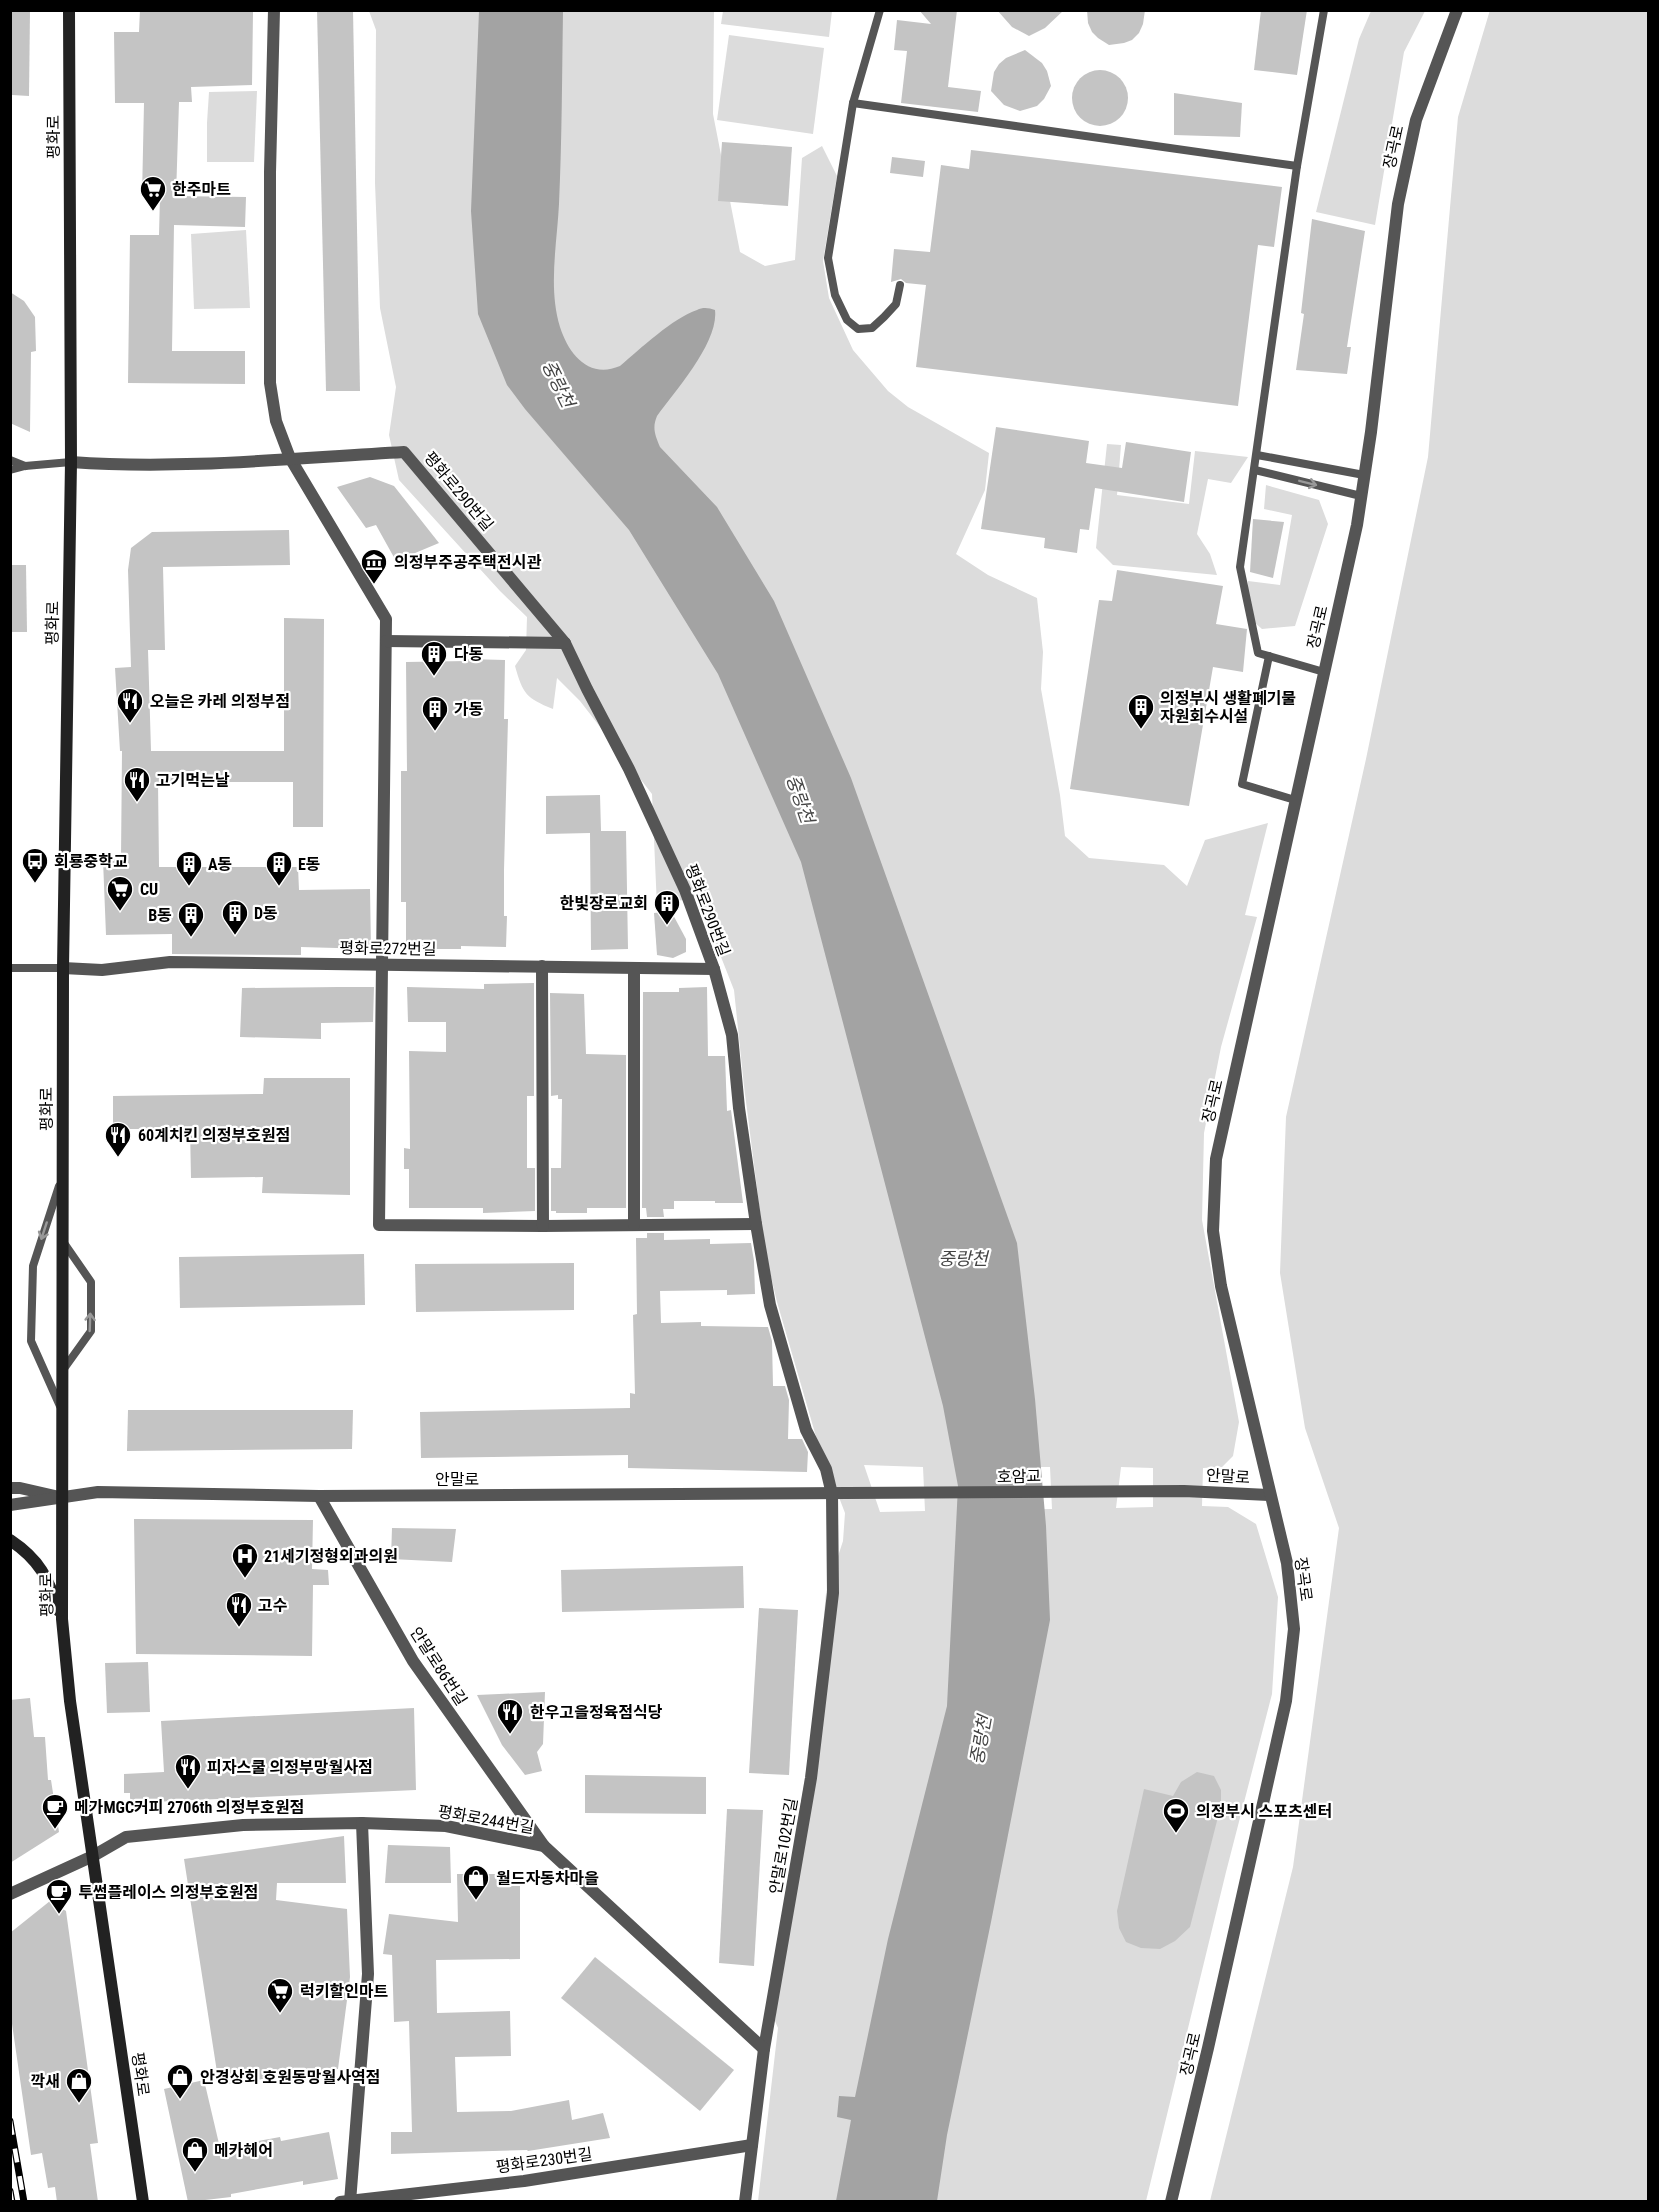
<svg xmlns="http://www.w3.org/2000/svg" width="1659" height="2212" viewBox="0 0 1659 2212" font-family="'Roboto Condensed','Noto Sans KR',sans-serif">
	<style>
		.green { fill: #dcdcdc; fill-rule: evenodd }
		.water { fill: #a3a3a3 }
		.building { fill: #c4c4c4 }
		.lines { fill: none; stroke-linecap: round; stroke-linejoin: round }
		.service { stroke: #555; stroke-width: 8 }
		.minor { stroke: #555; stroke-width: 12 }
		.tertiary { stroke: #555; stroke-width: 12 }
		.secondary { stroke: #222; stroke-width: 12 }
		.rail-casing { stroke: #000; stroke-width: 7 }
		.rail { stroke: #fff; stroke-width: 4.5; stroke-dasharray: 14; stroke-linecap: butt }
		.oneway { stroke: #999 }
		.labels { text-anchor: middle; stroke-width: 4.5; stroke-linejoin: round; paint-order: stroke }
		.street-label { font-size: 16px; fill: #000; stroke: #fff }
		.poi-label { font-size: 16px; font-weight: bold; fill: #000; stroke: #fff; text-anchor: start }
		.water-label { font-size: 18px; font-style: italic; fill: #444; stroke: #fff }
	</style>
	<rect width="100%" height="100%" fill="#fff"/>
	<g class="green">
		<path d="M1490,10L1648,11V2201H1210L1293,1867L1339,1528L1305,1428L1280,1273L1286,1117L1366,759L1428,457L1458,117Z"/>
		<path d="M369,11H714L713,114L740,252L765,266L795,260L802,158L822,146L837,176L823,261L829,298L853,350L888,391L908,407L989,453L985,490L956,554L988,575L1037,598L1043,652L1041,689L1060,795L1065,836L1089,858L1164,865L1187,886L1205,840L1268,823L1245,915L1257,917L1221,1047L1204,1133L1202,1220L1239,1422L1233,1456L1222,1467L1203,1468L1202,1506L1228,1507L1256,1524L1278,1597L1272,1694L1226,1872L1146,2201H758L778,2028L775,2021L796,1834L815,1715L826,1593L843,1541L845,1513L817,1440L777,1302L765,1251L744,1086L734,990L697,896L657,907L652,794L580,701L557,678L553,709C526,698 523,694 515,666L526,650L527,617L500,591L399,480L389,435L396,387L380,308L375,183L376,30ZM864,1465L923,1467L925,1511L880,1512ZM975,1467H1050L1052,1509L980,1510ZM1121,1467L1153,1468V1507L1116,1508Z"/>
		<path d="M723,11V10L832,11L829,37L721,24Z"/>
		<path d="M1371,11H1425L1404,52L1375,225L1316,212L1359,39Z"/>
		<path d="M729,35L824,48L813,134L717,120Z"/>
		<path d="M257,91L254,162H207V123L209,92Z"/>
		<path d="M246,230L250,308L194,309L191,234Z"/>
		<path d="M1107,444L1121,445L1117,495L1189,504L1195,451L1248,457L1231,483L1208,479L1197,534L1210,554L1217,575L1113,565L1096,548Z"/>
		<path d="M1266,485L1319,500L1328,524L1295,626L1262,629L1246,615L1248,581L1280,585L1292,515L1264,509Z"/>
	</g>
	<path class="water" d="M479,11H563C562,75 562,139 559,204C557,244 548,288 560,327C569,355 589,379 620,366C640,349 673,318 697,310C703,307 709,308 715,310C719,342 676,390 657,416C652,428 655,435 660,447L717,507L774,601L851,778L1017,1243L1035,1399L1046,1526L1050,1620L991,1922L947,2135L937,2201H836L851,2120L837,2117L839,2096L855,2097L888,1939L947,1706L958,1486L943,1406L801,862L718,674L629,530L525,409L507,385L478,314L471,211Z"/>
	<g class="building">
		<path d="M10,10H30L29,96L12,95Z"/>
		<path d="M140,10L253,12L252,85L191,87L192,102H179L176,196L246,197L245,227L174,225L172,351H245V384L128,383L130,235H159L160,196H142L144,103H115L114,32H139Z"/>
		<path d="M317,10H353L360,391H326Z"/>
		<path d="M919,10H957L948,87L981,91L978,112L901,103L907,51L894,50L897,20L931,24Z"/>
		<path d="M997,10H1064L1045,28L1029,36L1012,27Z"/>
		<path d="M1087,10H1145L1143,24L1139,33L1132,40L1124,43L1109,45L1098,38L1092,32L1088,23Z"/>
		<path d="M1261,10H1307L1297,75L1254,70Z"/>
		<path d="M1025,50L1042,63L1047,71L1051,86L1044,99L1037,106L1020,111L1004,105L991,91L994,72L999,64L1006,58Z"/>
		<circle cx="1100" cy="98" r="28"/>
		<path d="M1174,93L1242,103L1240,137L1174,135Z"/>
		<path d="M722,142L792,147L788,206L718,201Z"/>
		<path d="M971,150L1282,187L1274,247L1258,245L1238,406L916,367L926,285L906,283L901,279L891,282L894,249L930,252L941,165L969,169Z"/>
		<path d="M892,157L925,161L923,177L890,173Z"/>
		<path d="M1312,219L1365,231L1347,347H1351L1347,374L1296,370L1304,314L1301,313Z"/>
		<path d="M10,292L24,301L35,317L36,351L31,352L30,432L10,423Z"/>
		<path d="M996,427L1089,441L1086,463L1122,468L1126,442L1191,452L1184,502L1095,488L1089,530L1080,529L1077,553L1044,548L1045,538L981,529Z"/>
		<path d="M370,477L394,486L439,543L396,561L376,525L366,528L337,487Z"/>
		<path d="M1253,519L1284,522L1273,578L1250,572Z"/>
		<path d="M289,530L290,565L163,567L165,650H148L151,751H284V618L324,619L323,827H293V782H158L159,867H298L299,890L370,889L371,949L301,947V955L172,954V934L106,935L103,860L121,859L122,751H120L115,668L131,667L128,570L131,548L152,532Z"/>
		<path d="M10,565H26L27,632H10Z"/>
		<path d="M1117,570L1223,586L1216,624L1247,629L1243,672L1213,667L1189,806L1070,789L1099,600L1112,601Z"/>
		<path d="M467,659L505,660L504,719H508L504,870V916H507L506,947L461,946V949H406V902H401V771H407L406,662L467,661Z"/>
		<path d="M600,795L601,831H626L628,949L591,950L590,833L546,834V796Z"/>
		<path d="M671,911L686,939V952L673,958L657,955L654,913Z"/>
		<path d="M534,983V1096H527V1168H535V1211L483,1213V1208H409V1169H404V1148L410,1149L409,1051L446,1052V1022H408L407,987L484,989V984Z"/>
		<path d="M338,987H374L373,1022L321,1023V1039L240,1037L242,988Z"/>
		<path d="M707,987L708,1056H725L727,1111L731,1110L743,1203H715V1201H674V1209H663L664,1217H647L646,1208H642L643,992H679V988Z"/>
		<path d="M550,993L584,994L586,1054L626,1055V1208H587V1213H556V1211H551V1168H561L562,1099H558V1095L551,1096Z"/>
		<path d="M264,1078H350V1195L262,1193L263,1177L191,1178L190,1129H113V1096L263,1094Z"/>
		<path d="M647,1233H664V1240L710,1239V1244L751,1243L754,1261L755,1294L727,1295V1290L660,1291L661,1323L701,1322V1326L768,1327L772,1341L773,1386H785L789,1400L788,1439H802L808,1452L807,1472L628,1468V1455L421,1458L420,1412L630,1408V1393L635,1394L633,1315L637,1314L636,1238H647Z"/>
		<path d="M364,1254L365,1305L180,1308L179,1257Z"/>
		<path d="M574,1263V1310L416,1312L415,1264Z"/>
		<path d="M128,1410H353L352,1449L127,1451Z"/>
		<path d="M134,1519L313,1520L312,1569L328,1570L329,1585H313L312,1656L136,1654Z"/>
		<path d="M392,1528L456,1529L452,1562L391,1559Z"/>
		<path d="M743,1566L744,1608L562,1612L561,1570Z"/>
		<path d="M759,1608L798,1610L789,1775L749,1773Z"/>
		<path d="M148,1662L150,1712L107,1713L105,1663Z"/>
		<path d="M545,1692L543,1744L537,1752L542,1771L525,1775L502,1745L477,1695Z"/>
		<path d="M30,1698L34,1737H45L48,1780H51L59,1832L10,1863V1700Z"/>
		<path d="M414,1708L416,1790L130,1803V1793H124V1774L164,1772L161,1721Z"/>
		<path d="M1197,1772L1214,1776L1221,1790V1805L1190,1927L1175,1941L1160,1949L1141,1948L1126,1942L1119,1928L1117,1911L1144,1789L1173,1796L1181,1782Z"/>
		<path d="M585,1775L706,1777V1814L585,1813Z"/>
		<path d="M727,1809L763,1810L754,1966L719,1963Z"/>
		<path d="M344,1836L346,1883H277L276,1900L347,1909L350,1977L338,2069L219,2085L184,1859Z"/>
		<path d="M388,1845L450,1847L451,1883H385Z"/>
		<path d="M457,1874H520V1959L436,1960L437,2013L510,2011L511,2056L455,2057L457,2112L511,2111L569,2100L572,2120L603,2113L610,2138L528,2151L527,2150L391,2154V2132H412L409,2021L394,2022L392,1955L383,1954L389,1914L458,1922Z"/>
		<path d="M50,1901L66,1911L98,2143L90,2144L98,2202H57L55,2187L48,2188L42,2153L31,2155L10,2010V1933Z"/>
		<path d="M595,1957L734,2070L700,2111L561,1998Z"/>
		<path d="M204,2080L220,2148L280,2137L281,2141L329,2132L338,2179L303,2185V2181L231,2194V2197L188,2202L164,2089Z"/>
	</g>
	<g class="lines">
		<g class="service">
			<path d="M880,10L853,103L828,258L835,295L847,320L858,329L872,328L884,317L896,304L900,285"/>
			<path d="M1324,10L1297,166L1240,567L1258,653L1324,672"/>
			<path d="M853,103L1297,166"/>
			<path d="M1257,455L1364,475"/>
			<path d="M10,460L25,466"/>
			<path d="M10,470L25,466L71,462"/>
			<path d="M1255,470L1361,496"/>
			<path d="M1269,656L1242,784L1295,800"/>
			<path d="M10,968H63"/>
			<path d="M59,1186L33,1266L31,1341L60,1406"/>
			<path d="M63,1370L91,1331V1282L64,1243"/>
		</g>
		<g class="minor">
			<path d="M274,10L270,172V383L276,421L290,458L386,619L379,1225L543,1226L756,1224"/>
			<path d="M71,462C182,470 293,458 404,452L565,643L587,689L629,769L685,890L714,969L732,1035L739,1108L756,1224L770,1305L806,1430L826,1469L832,1494L833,1593L811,1778L764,2049L745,2202"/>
			<path d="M386,641L565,643"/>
			<path d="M542,966L543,1226"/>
			<path d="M63,968L102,970L170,962L714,969"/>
			<path d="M634,1225V968"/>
			<path d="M10,1488H20L55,1496"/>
			<path d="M319,1496L413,1661L544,1846"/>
			<path d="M10,1505L98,1492L319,1496L1184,1491L1269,1495"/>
			<path d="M10,1894L93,1856L126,1837L243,1825L362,1823L446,1826L544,1846L764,2049"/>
			<path d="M340,2202L524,2181L752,2145"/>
			<path d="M350,2202L368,1974L362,1823"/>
		</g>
		<path class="tertiary" d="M1171,2202L1208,2048L1286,1701L1294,1629L1287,1563L1221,1286L1213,1231L1216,1159L1357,525L1371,432L1398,204L1416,120L1457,10"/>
		<g class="secondary">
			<path d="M69,10L71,462L63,968L62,1619L70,1701L143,2202"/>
			<path d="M10,1540C40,1560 48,1578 59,1611"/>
		</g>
		<g class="rail-casing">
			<g id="rail">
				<path d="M10,2121L24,2202"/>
				<path d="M10,2191L12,2202"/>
			</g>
		</g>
		<use href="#rail" class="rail"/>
	</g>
	<defs><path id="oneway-shaft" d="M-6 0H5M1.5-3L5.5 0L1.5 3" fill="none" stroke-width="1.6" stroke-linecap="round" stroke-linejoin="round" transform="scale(1.5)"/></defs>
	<g class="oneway">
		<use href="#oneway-shaft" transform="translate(1308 483) rotate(14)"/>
		<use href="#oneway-shaft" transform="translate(44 1231) rotate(108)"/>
		<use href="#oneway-shaft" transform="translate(90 1322) rotate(-88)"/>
	</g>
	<defs>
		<g id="supermarket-pin" transform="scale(1.35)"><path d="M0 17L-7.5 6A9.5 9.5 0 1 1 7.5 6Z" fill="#000" stroke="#fff"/><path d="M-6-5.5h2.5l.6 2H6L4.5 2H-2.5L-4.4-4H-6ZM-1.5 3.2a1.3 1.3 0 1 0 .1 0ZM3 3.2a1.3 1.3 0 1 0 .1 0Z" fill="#fff"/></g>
		<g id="museum-pin" transform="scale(1.35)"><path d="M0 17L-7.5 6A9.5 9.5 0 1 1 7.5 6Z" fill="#000" stroke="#fff"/><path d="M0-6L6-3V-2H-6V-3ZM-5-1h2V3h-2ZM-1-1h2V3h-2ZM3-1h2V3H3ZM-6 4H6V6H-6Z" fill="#fff"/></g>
		<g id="building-pin" transform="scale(1.35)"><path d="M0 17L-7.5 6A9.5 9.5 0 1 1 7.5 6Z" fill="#000" stroke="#fff"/><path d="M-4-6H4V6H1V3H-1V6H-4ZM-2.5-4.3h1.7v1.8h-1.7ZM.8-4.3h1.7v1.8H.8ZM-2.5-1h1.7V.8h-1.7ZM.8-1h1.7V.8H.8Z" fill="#fff"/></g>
		<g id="restaurant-pin" transform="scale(1.35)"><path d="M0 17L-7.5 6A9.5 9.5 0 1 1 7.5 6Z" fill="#000" stroke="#fff"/><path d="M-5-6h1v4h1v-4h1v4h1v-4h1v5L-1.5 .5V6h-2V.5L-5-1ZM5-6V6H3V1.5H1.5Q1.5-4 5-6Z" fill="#fff"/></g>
		<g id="bus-pin" transform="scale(1.35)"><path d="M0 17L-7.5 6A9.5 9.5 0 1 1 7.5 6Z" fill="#000" stroke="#fff"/><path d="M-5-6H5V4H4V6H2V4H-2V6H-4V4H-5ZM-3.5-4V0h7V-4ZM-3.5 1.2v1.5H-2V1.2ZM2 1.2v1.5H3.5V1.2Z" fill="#fff"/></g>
		<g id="hospital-pin" transform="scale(1.35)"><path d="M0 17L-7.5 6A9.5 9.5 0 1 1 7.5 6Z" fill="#000" stroke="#fff"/><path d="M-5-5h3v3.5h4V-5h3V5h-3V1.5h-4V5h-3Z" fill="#fff"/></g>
		<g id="cafe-pin" transform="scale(1.35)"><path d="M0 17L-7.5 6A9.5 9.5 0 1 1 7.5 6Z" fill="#000" stroke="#fff"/><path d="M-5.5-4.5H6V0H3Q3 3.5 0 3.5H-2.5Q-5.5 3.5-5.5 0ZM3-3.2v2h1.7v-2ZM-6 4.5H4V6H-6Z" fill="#fff"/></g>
		<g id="stadium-pin" transform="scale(1.35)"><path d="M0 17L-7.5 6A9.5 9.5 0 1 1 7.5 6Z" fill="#000" stroke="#fff"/><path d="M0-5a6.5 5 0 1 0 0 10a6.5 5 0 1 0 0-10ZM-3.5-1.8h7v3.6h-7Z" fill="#fff"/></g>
		<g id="shop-pin" transform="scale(1.35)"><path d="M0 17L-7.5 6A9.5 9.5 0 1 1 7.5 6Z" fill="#000" stroke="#fff"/><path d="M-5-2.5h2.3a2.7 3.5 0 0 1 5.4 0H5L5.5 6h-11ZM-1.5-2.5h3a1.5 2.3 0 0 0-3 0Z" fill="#fff"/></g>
	</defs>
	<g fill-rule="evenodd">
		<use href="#supermarket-pin" x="153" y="189"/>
		<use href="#museum-pin" x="374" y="562"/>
		<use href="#building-pin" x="434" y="654"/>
		<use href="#restaurant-pin" x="130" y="701"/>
		<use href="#building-pin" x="1141" y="707"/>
		<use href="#building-pin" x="435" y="709"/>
		<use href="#restaurant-pin" x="137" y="780"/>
		<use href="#bus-pin" x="35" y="861"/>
		<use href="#building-pin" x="189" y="864"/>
		<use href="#building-pin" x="279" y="864"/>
		<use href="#supermarket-pin" x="120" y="889"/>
		<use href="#building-pin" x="667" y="903"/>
		<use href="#building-pin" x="235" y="913"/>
		<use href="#building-pin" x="191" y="915"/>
		<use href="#restaurant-pin" x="118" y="1135"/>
		<use href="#hospital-pin" x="245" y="1556"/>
		<use href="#restaurant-pin" x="239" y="1605"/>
		<use href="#restaurant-pin" x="510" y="1712"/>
		<use href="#restaurant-pin" x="188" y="1767"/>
		<use href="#cafe-pin" x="55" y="1807"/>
		<use href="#stadium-pin" x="1176" y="1811"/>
		<use href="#shop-pin" x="476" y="1878"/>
		<use href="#cafe-pin" x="59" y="1892"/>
		<use href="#supermarket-pin" x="280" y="1991"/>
		<use href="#shop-pin" x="180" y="2077"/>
		<use href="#shop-pin" x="79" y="2081"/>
		<use href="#shop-pin" x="195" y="2150"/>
	</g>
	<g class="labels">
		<g class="street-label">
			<text transform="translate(53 137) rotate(-90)" y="6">평화로</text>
			<text transform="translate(1393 147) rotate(-78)" y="6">장곡로</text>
			<text transform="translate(459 491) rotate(50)" y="6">평화로290번길</text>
			<text transform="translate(52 623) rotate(-89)" y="6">평화로</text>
			<text transform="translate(1317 627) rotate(-77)" y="6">장곡로</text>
			<text transform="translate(708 910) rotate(69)" y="6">평화로290번길</text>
			<text transform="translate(388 948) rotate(1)" y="6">평화로272번길</text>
			<text transform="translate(1212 1101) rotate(-77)" y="6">장곡로</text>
			<text transform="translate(46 1109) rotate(-90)" y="6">평화로</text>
			<text transform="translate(1019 1476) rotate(-1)" y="6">호암교</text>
			<text transform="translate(1228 1476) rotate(3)" y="6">안말로</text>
			<text x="457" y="1485">안말로</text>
			<text transform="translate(1304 1579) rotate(82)" y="6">장곡로</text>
			<text transform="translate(46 1595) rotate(-91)" y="6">평화로</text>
			<text transform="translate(439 1666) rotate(57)" y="6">안말로86번길</text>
			<text transform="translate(486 1819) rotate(10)" y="6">평화로244번길</text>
			<text transform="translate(783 1846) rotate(-80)" y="6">안말로102번길</text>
			<text transform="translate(1190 2054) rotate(-77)" y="6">장곡로</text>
			<text transform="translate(141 2074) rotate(82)" y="6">평화로</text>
			<text transform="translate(544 2160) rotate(-8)" y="6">평화로230번길</text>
		</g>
		<g class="poi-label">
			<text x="172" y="195">한주마트</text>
			<text x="394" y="568">의정부주공주택전시관</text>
			<text x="454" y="660">다동</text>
			<text x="1160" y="704">의정부시 생활폐기물<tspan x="1160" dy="18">자원회수시설</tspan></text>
			<text x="150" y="707">오늘은 카레 의정부점</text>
			<text x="454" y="715">가동</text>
			<text x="156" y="786">고기먹는날</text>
			<text x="54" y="867">회룡중학교</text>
			<text x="208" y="870">A동</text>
			<text x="298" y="870">E동</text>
			<text x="140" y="895">CU</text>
			<text x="648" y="909" text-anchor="end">한빛장로교회</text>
			<text x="254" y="919">D동</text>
			<text x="172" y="921" text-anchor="end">B동</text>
			<text x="138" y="1141">60계치킨 의정부호원점</text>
			<text x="264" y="1562">21세기정형외과의원</text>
			<text x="258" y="1611">고수</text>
			<text x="530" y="1718">한우고을정육점식당</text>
			<text x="207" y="1773">피자스쿨 의정부망월사점</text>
			<text x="74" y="1813">메가MGC커피 2706th 의정부호원점</text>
			<text x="1196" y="1817">의정부시 스포츠센터</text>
			<text x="496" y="1884">월드자동차마을</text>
			<text x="78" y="1898">투썸플레이스 의정부호원점</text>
			<text x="300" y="1997">럭키할인마트</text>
			<text x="200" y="2083">안경상회 호원동망월사역점</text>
			<text x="60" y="2087" text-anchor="end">깍새</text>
			<text x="214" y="2156">메카헤어</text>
		</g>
		<g class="water-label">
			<text transform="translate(558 384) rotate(64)" y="6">중랑천</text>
			<text transform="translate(800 799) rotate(71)" y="6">중랑천</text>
			<text x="963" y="1265">중랑천</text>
			<text transform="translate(981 1740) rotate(-80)" y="6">중랑천</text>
		</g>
	</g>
	<rect width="1659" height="2212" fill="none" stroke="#000000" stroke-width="24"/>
</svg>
